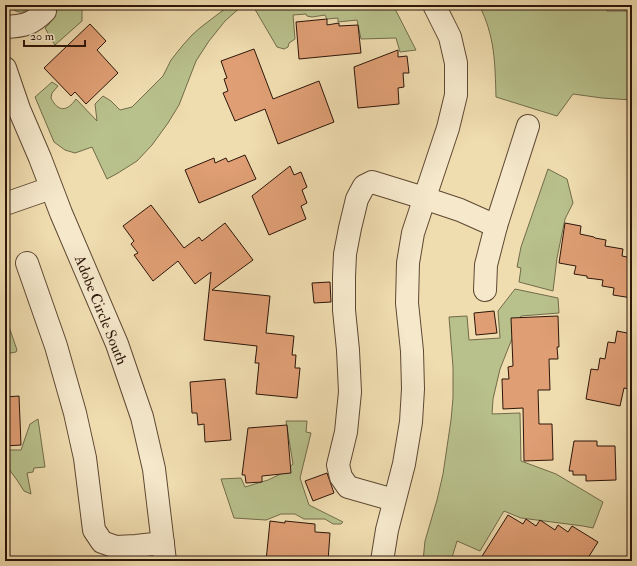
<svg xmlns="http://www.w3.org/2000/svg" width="637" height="566" viewBox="0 0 637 566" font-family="'IM FELL Double Pica',serif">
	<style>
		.green { fill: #b8c08b; stroke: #726b4a }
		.building { fill: #df9e74; stroke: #2d160a }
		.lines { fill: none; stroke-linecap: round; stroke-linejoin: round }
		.minor-casing { stroke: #5e4833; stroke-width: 24 }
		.minor { stroke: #f5e8cb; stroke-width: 22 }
		.labels { text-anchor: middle; stroke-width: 4; stroke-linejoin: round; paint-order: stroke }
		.street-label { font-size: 15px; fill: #2d160a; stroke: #f5e8cb }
	</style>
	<rect width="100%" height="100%" fill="#efdcaf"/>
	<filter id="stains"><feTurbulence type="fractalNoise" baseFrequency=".005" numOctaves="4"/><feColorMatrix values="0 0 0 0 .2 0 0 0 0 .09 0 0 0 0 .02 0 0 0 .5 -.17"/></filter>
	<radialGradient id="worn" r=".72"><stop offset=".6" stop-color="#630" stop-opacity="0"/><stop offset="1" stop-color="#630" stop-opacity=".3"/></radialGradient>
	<g class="green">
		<path d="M9,5H33C26,14 16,15 9,5Z"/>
		<path d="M58,5H82V21L55,45L45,28C52,22 56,14 58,5Z"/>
		<path d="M230,5H243L225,21L209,41L196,61L179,105L168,123L152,145L137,161L118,173L107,179L92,147L75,153L65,150L54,142L35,97L52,82L58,86L52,93L51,98C58,112 67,112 76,99L97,121L95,104L103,96L111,101L120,110L132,107L163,76L171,60L183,45L192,35L201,27Z"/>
		<path d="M254,5H393L416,50L400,52L396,38L361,39L357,20L338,22V18L327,19L325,15L312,17L307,16L306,14L293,15L295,39L289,43L288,47L284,49L277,47L253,6Z"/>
		<path d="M479,5H609L607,11H632V100L602,98L573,94L557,116L496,97C495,63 495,36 479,5Z"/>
		<path d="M548,169L567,179L573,203L565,219L557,258L553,291L519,282L521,268L517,267L521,247Z"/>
		<path d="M515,289L558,298L559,313L521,316L500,369L493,399L492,414L520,413L521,461L556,474L603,502L593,528L583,526L521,518L504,511L480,551L457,541L451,561H423L425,541L437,500L443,474L451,420L453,398V367L449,317L467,316L469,340L500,338L498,311Z"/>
		<path d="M5,315L17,350L16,352L5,354Z"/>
		<path d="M38,419L45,467L34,468L33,472L27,473L31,494L24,491L17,480L5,464V450H21L30,424Z"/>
		<path d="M286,421H307L306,432L311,433L300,478L309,505L343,522L341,524H333L325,519H304L295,514H281L266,520L234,518L221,479L241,478L245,487L268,480L283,473L293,464Z"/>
	</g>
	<g class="building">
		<path d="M327,19V25L339,23V26L358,25L361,53L299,59L296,22Z"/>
		<path d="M90,24L106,41L97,50L118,73L86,104L75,92L71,96L44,68Z"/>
		<path d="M254,49L273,99L319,81L334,122L278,144L265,109L235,121L223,93L228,91L224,79L227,78L221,61Z"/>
		<path d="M398,50V57L407,56L409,73H403L404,87L398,88L399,104L358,108L354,67Z"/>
		<path d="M245,155L256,179L199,203L185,170L214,158L215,163L226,158L228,162Z"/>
		<path d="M290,166L294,175L301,172L307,187L302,190L307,203L301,206L306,219L269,235L252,196Z"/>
		<path d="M151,205L184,248L199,237L202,241L225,223L253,260L212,290L270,296L266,333L294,336L292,355H296L295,368H300L297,398L256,394L259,363H255L257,346L204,340L211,272L195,284L178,261L153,281L134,255L138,253L131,244L134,241L123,226Z"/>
		<path d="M565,223L581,226L580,234L594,237L595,238L606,240L605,246L623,249L622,256L632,258V298L613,295L614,288L602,286L603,280L587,278V276L574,274L576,266L559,263Z"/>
		<path d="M330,282L331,302L314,303L312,283Z"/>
		<path d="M494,311L497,333L476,335L474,313Z"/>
		<path d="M558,316L559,347H557L558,359H549L550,390H538L539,424H552L553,460L524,461L523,408L503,409L502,379H509L508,367L513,366L511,318Z"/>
		<path d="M617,331L632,334V371L629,389L624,388L620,406L586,399L591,369L598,370L600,358L605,359L608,342L615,343Z"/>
		<path d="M225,379L231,440L205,442L204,424L198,425L197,413H192L190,382Z"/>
		<path d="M19,396L21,445L5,446V397Z"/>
		<path d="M287,425L291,473L262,476V482L246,483L245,475H242L248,428Z"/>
		<path d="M574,441H597V446H615L616,480L586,481V475H573V471H569Z"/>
		<path d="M327,473L334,493L313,501L305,481Z"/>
		<path d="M508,515L523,524L526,519L536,526L540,520L555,530L558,525L568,532L572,526L598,542L586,561H479Z"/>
		<path d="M270,521L285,523V521L315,524V532L330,533L328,561H266Z"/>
	</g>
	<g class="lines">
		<g class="minor-casing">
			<g id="minor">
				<path d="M5,27C24,26 31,25 45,11V5"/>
				<path d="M5,68L19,109L40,158L61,213L117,344L142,417L154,469L165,561"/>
				<path d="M5,204L51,188"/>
				<path d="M27,263L56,346L75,413L85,458L94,530L102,542L116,547L136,546L163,543"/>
				<path d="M485,290L486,265L496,226L528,126"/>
				<path d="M394,500L348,487L341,477L338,465L346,432L350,392L348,350L344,310V277L345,254L350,228L357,199L364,186L372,182L424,198L460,210L496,226"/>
				<path d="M382,561L387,530L404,464L411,422L413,389L412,351L407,303L408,263L413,233L448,128L456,95V63L450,37L434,5"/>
			</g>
		</g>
		<use href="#minor" class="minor"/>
	</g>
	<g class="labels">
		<g class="street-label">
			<text transform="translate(101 310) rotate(68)" y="5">Adobe Circle South</text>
		</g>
	</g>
	<rect width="637" height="566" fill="none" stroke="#efdcaf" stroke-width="20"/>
	<rect x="6" y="6" width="625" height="554" fill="none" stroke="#2d160a" stroke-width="2"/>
	<rect x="10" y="10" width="617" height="546" fill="none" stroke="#2d160a"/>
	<path d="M24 40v6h61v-6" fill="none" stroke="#2d160a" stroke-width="2"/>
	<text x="30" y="40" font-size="12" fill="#2d160a" stroke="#f5e8cb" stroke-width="3" paint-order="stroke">20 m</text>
	<rect width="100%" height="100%" filter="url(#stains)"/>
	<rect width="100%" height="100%" fill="url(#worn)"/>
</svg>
